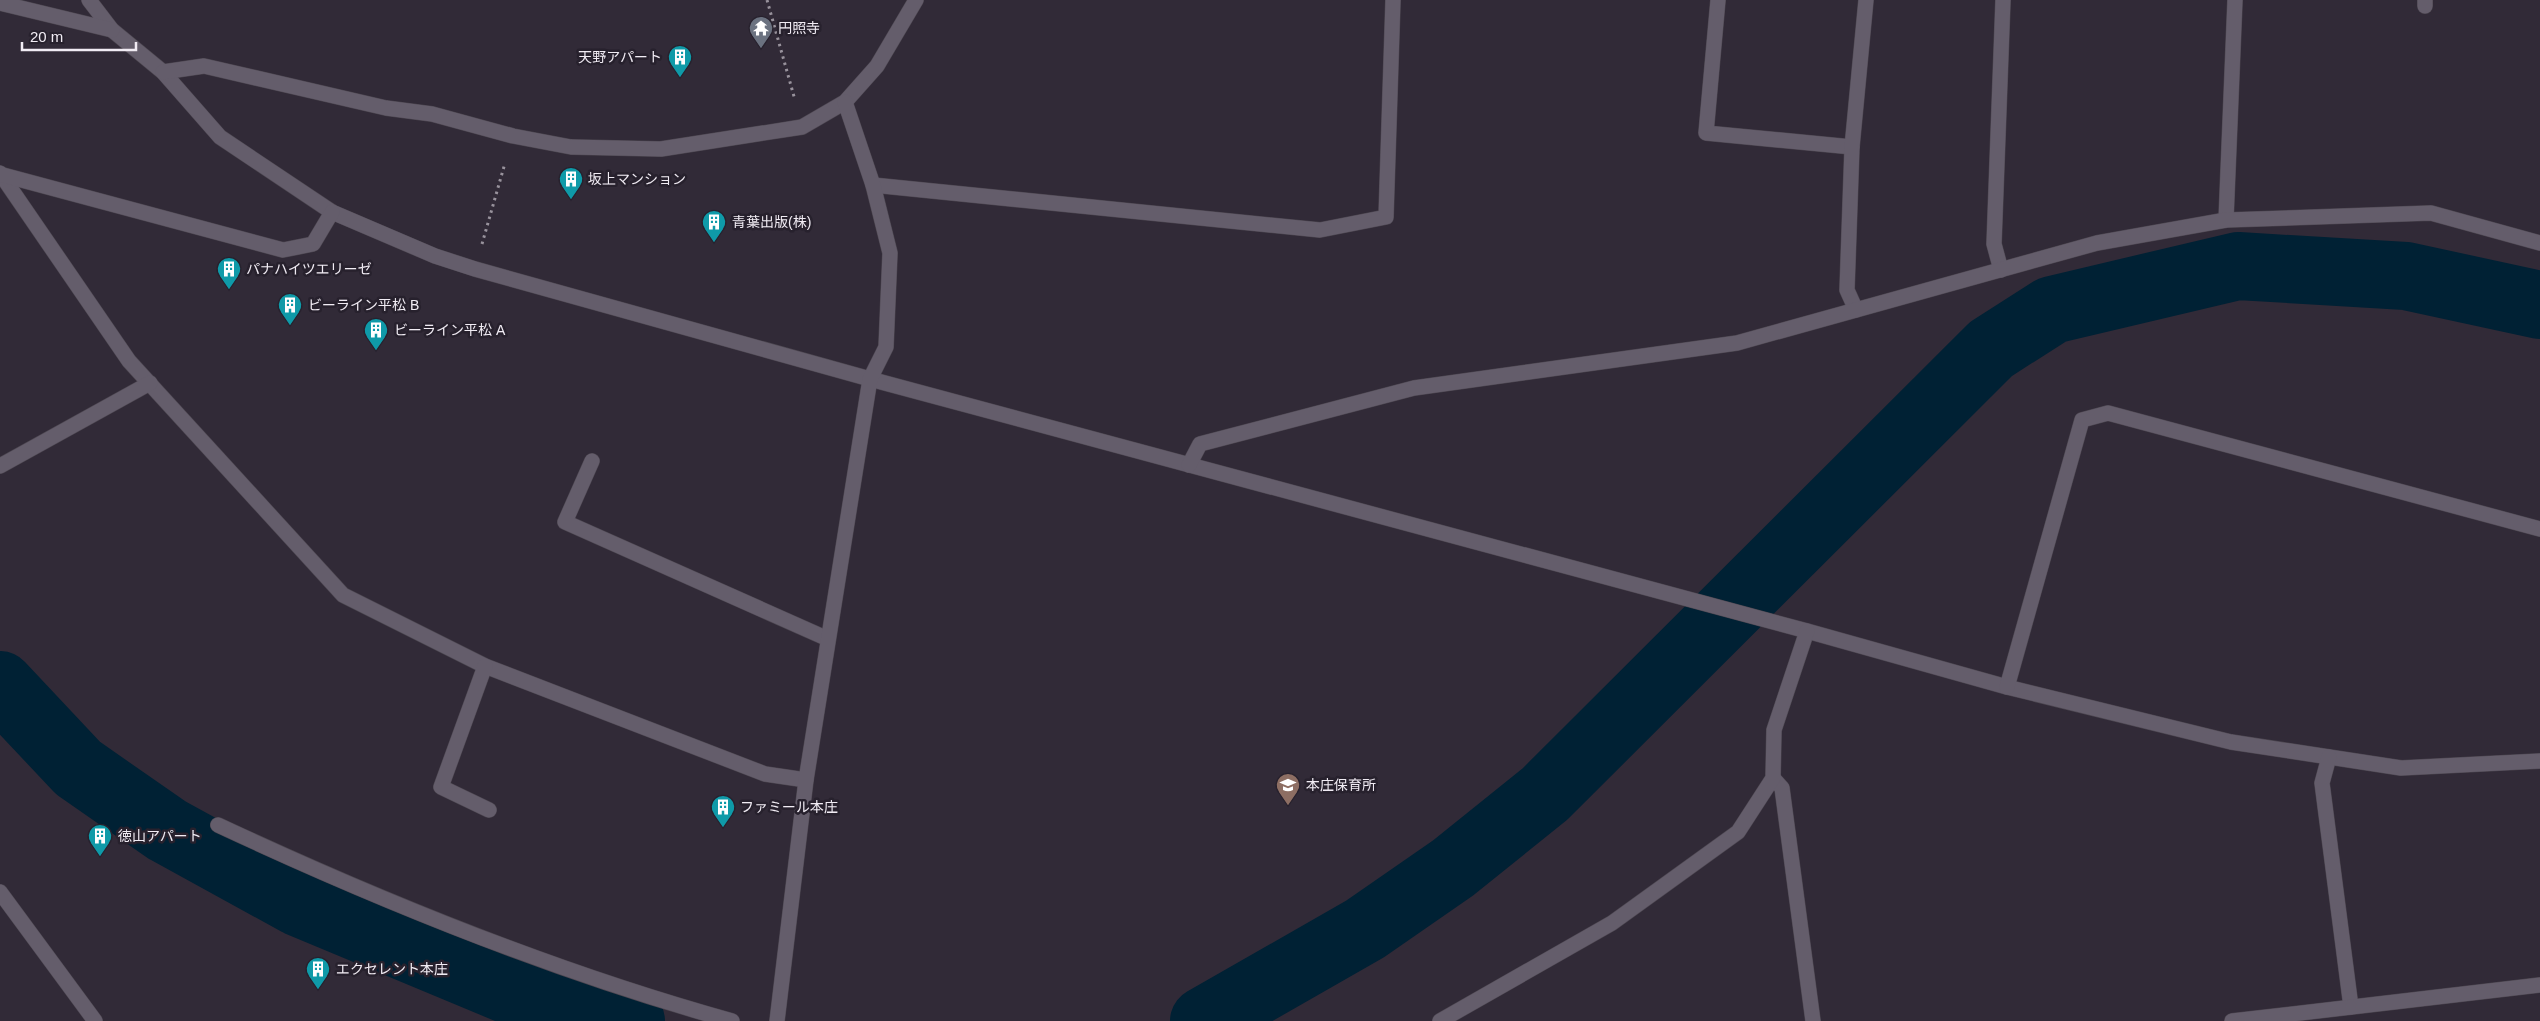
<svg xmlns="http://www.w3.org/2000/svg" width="2540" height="1021" viewBox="0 0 2540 1021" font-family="Helvetica,'Noto Sans JP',sans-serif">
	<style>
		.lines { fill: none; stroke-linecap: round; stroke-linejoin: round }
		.river { stroke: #002134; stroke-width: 68 }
		.minor-casing { stroke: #4d4751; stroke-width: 16 }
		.path { stroke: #98929c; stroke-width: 3; stroke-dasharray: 2.5 4; stroke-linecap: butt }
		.minor { stroke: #645d6b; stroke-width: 15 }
		.labels { text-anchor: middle; stroke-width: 5; stroke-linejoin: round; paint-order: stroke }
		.poi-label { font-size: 14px; fill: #f1ecf4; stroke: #27212d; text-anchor: start }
	</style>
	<rect width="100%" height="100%" fill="#312a37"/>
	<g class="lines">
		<g class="river">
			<path d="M0,685L78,768L167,830L298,902L509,990L631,1021"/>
			<path d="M1204,1021L1365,929L1453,868L1545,794L1991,349L2052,310L2238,266L2406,276L2540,305"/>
		</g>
		<g class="minor-casing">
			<g id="minor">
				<path d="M89,0L112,30L163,72L220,137L332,212L435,256L475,269L870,379L1807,631L2007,687L2231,742L2401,768L2540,761"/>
				<path d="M1718,0L1706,133L1852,147"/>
				<path d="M2425,0V6"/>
				<path d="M0,3L112,30"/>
				<path d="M163,72L204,66L386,108L432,114L513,136L571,147L661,149L802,127L845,102L877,66L916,0"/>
				<path d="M0,173L129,361L343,595L485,666L765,774L806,780"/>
				<path d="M3,175L283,250L313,244L332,212"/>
				<path d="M873,185L1320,230L1386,217L1393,0"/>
				<path d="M2226,220L2235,0"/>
				<path d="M2001,270L1994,244L2003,0"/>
				<path d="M1856,310L1847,290L1852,147L1866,0"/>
				<path d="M592,461L565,522L828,639"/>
				<path d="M1189,465L1200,444L1414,388L1737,343L2097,243L2226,220L2431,213L2540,243"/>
				<path d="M0,466L150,383"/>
				<path d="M485,666L441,787L489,810"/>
				<path d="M2007,687L2082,420L2108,413L2540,529"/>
				<path d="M2329,757L2322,783L2351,1007"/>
				<path d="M1773,778L1782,788L1813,1021"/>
				<path d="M218,825C385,903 555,972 732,1021"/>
				<path d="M0,892L95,1021"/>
				<path d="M777,1021L806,780L870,379L886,347L890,253L873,185L845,102"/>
				<path d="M1440,1021L1612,923L1738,832L1773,778L1774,730L1807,631"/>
				<path d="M2232,1021L2540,985"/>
			</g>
		</g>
		<g class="path">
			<path d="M767,0L795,100"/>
			<path d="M482,244L505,163"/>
		</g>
		<use href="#minor" class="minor"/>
	</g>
	<defs>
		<g id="temple-pin" transform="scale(1.25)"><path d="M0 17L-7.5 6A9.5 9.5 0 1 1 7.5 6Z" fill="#6b7280" stroke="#27212d"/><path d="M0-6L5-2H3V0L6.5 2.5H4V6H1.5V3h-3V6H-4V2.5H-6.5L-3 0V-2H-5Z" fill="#fff"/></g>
		<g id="building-pin" transform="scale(1.25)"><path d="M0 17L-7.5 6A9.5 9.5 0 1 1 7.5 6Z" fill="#0f9aa8" stroke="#27212d"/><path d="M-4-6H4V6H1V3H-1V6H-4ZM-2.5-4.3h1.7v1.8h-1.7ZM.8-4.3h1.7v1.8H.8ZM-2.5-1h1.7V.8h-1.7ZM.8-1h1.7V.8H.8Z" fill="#fff"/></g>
		<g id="school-pin" transform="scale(1.25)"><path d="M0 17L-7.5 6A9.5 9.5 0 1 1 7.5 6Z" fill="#8d6e63" stroke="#27212d"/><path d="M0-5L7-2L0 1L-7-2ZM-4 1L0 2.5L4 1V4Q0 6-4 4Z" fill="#fff"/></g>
	</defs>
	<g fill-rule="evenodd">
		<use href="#temple-pin" x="761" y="28"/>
		<use href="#building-pin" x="680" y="57"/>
		<use href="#building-pin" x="571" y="179"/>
		<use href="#building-pin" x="714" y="222"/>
		<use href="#building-pin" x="229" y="269"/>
		<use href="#building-pin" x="290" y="305"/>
		<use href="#building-pin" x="376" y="330"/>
		<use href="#school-pin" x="1288" y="785"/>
		<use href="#building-pin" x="723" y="807"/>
		<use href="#building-pin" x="100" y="836"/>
		<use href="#building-pin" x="318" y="969"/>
	</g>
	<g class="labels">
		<g class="poi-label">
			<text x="778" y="33">円照寺</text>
			<text x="662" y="62" text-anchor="end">天野アパート</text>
			<text x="588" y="184">坂上マンション</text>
			<text x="732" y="227">青葉出版(株)</text>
			<text x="246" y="274">パナハイツエリーゼ</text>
			<text x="308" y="310">ビーライン平松 B</text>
			<text x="394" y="335">ビーライン平松 A</text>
			<text x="1306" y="790">本庄保育所</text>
			<text x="740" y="812">ファミール本庄</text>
			<text x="118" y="841">徳山アパート</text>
			<text x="336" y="974">エクセレント本庄</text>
		</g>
	</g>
	<path d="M22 42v8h114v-8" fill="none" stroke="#f1ecf4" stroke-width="2.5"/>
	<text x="30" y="42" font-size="15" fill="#f1ecf4" stroke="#27212d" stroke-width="4" paint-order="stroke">20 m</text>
</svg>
